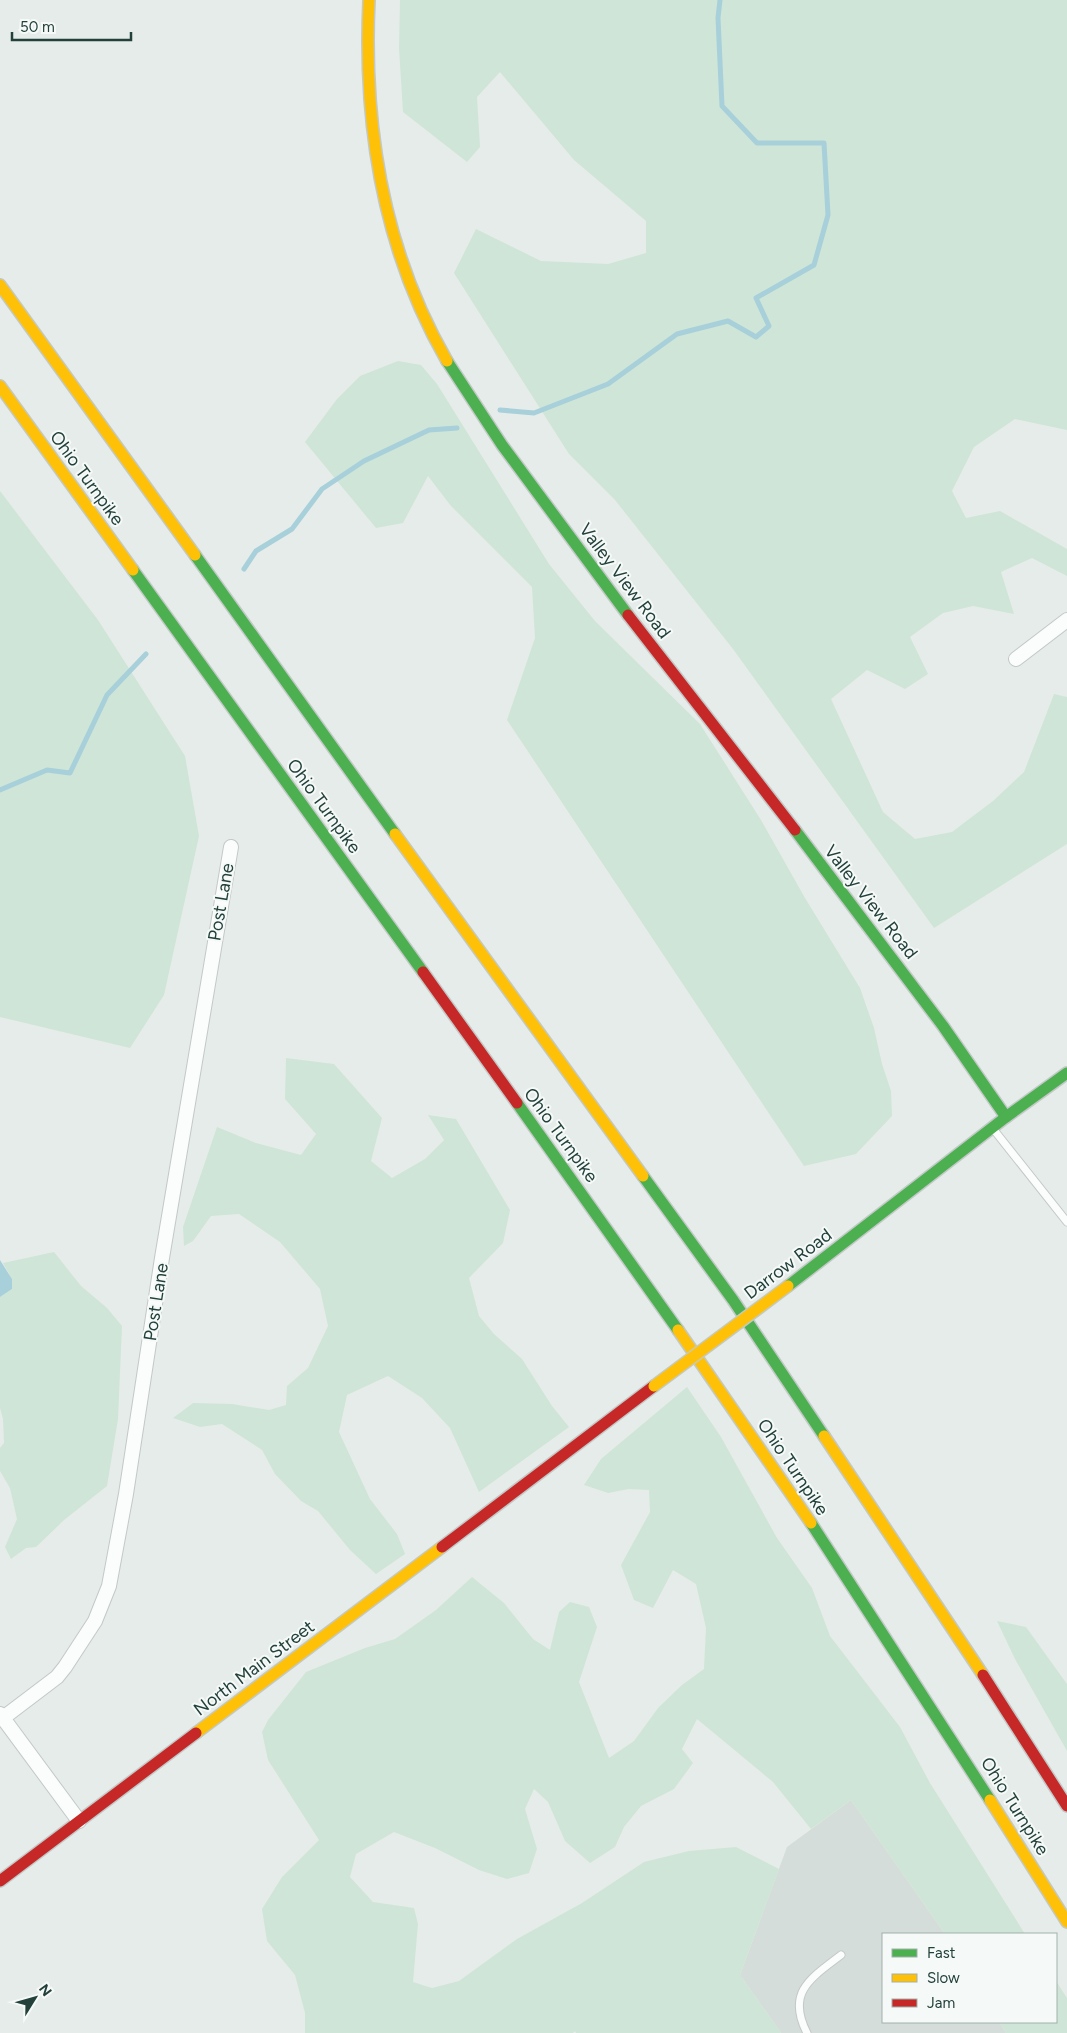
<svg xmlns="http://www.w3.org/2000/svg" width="1067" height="2033" viewBox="0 0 1067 2033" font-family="Figtree,sans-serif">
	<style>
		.built { fill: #d4ddd9 }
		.green { fill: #cfe5d7 }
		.water { fill: #a7d0da }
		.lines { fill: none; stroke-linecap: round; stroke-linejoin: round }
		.stream { stroke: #a7d0da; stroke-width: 5 }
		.lane-casing { stroke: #c3c9c6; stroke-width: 9 }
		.street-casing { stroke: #c3c9c6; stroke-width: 16 }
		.fast-casing { stroke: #c2c9c7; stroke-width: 14 }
		.slow-casing { stroke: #c2c9c7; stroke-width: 14 }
		.jam-casing { stroke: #c2c9c7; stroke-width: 14 }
		.lane { stroke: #fbfcfc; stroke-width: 7 }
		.street { stroke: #fbfcfc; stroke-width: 14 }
		.fast { stroke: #4caf50; stroke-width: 11 }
		.slow { stroke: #ffc107; stroke-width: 11 }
		.jam { stroke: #c62828; stroke-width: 11 }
		.slow-bridge-casing { stroke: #c2cac8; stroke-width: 14; stroke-linecap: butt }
		.slow-bridge { stroke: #ffc107; stroke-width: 11 }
		.labels { text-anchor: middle; stroke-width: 4; stroke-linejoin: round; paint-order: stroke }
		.street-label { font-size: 18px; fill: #23403a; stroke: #f5faf8 }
	</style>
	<rect width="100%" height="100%" fill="#e6ece9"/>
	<path class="built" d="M851,1800L945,1934H883V2022H999L1006,2033H781L740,1975L787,1847Z"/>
	<g class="green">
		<path d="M400,0H1067V430L1015,419L974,447L952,491L966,518L1000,511L1067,549V576L1032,558L1001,572L1014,614L973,606L943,613L910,637L928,674L905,689L867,670L831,699L883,812L915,839L952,832L993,801L1024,772L1054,694L1067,697V844L934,928L733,649L615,500L569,454L454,273L476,229L541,261L608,264L646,253V221L574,160L500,72L477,97L480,147L467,162L403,112L399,48Z"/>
		<path d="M398,361L421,365L437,384L549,564L595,621L700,724L761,820L805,898L860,988L874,1028L882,1064L891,1091L892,1116L856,1154L804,1166L507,720L535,638L532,587L451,506L428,476L403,523L376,528L305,442L337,399L360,376Z"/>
		<path d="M0,491L98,620L185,756L199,836L164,995L130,1048L0,1017Z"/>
		<path d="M286,1058L334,1064L382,1118L371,1161L392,1178L425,1159L444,1140L428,1115L456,1119L510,1210L503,1243L469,1278L479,1316L494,1334L522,1359L552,1406L569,1427L479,1492L450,1428L422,1398L388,1376L347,1395L339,1432L370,1499L397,1534L405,1554L376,1574L350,1550L318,1511L301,1501L275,1474L262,1450L222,1424L200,1427L173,1418L193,1403L232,1404L269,1410L286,1405L287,1386L308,1368L328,1326L320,1289L280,1242L239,1214L211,1216L193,1241L184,1246L183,1227L217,1127L256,1143L301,1155L316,1134L285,1099Z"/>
		<path d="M54,1252L81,1286L107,1308L122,1326L118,1419L107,1486L64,1520L36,1547L26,1548L11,1559L5,1547L17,1519L10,1488L0,1471V1448L4,1443L3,1419L0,1408V1297L12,1289V1279L3,1263Z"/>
		<path d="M687,1387L721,1437L777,1538L812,1588L830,1636L900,1727L930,1783L1025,1934H945L851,1800L811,1829L773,1782L697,1719L682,1749L693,1763L674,1789L641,1806L624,1827L615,1847L590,1863L565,1841L548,1802L534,1789L525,1809L537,1849L529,1873L507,1879L479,1870L435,1848L394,1832L356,1854L350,1877L373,1902L414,1908L418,1924L413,1982L432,1988L459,1981L517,1939L582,1903L644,1862L689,1851L736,1847L779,1869L740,1975L781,2033H576L575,2031L573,2033H305V2013L295,1975L267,1941L262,1909L282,1877L319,1840L268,1760L262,1732L268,1720L306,1672L365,1648L395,1639L436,1610L472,1577L504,1603L533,1639L550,1650L559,1612L570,1602L589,1607L597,1627L579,1682L609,1758L634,1741L658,1708L682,1685L704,1669L706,1628L696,1584L673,1570L653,1608L634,1600L621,1565L650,1512L649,1490L629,1489L608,1493L584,1485L601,1459Z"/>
		<path d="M997,1621L1026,1627L1067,1684V1751L1015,1659Z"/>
		<path d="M1056,1981L1067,1998V2033H1006L999,2022H1056Z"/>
	</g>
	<path class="water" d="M0,1260L12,1279V1289L0,1297Z"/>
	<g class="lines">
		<g class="stream">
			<path d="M500,410L534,413L608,384L677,334L728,321L756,337L769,326L756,298L814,265L828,215L824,143H757L722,106L718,18L720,0"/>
			<path d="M244,569L256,551L292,529L322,489L364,461L429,430L457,428"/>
			<path d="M0,790L47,770L70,773L107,695L146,654"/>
		</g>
		<g class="lane-casing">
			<g id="lane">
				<path d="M994,1130L1067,1222"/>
				<path d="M807,2033C786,1992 811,1978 841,1955"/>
			</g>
		</g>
		<g class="street-casing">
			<g id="street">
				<path d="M1016,659L1067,620"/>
				<path d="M0,1714L79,1821"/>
				<path d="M3,1718L57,1677L65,1667L95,1621L109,1586L126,1494L162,1258L231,847"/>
			</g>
		</g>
		<g class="fast-casing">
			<g id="fast">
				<path d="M447,361L502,445L628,615"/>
				<path d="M195,555L395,834"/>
				<path d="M133,570L423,972"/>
				<path d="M795,830L943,1026L1006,1117"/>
				<path d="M517,1103L678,1330"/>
				<path d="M643,1176L733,1300L824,1436"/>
				<path d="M788,1286L1006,1117L1067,1073"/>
				<path d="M811,1523L990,1800"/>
			</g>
		</g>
		<g class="slow-casing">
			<g id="slow">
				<path d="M369,0C363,127 383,250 447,361"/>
				<path d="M0,285L195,555"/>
				<path d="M0,386L133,570"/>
				<path d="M395,834L643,1176"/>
				<path d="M678,1330L811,1523"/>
				<path d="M824,1436L983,1675"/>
				<path d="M196,1733L442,1547"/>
				<path d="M990,1800L1067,1922"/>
			</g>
		</g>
		<g class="jam-casing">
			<g id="jam">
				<path d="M628,615L795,830"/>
				<path d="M423,972L517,1103"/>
				<path d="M442,1547L654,1386"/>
				<path d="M983,1675L1067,1806"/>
				<path d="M0,1881L196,1733"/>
			</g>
		</g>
		<use href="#lane" class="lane"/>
		<use href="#street" class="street"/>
		<use href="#fast" class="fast"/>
		<use href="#slow" class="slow"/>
		<use href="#jam" class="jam"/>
		<g class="slow-bridge-casing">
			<path id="slow-bridge" d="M654,1386L788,1286"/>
		</g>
		<use href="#slow-bridge" class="slow-bridge"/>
	</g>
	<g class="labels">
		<g class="street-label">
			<text transform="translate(87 478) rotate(54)" y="6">Ohio Turnpike</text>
			<text transform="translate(625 581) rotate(53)" y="6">Valley View Road</text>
			<text transform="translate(324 806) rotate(54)" y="6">Ohio Turnpike</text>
			<text transform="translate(221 902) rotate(-80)" y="6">Post Lane</text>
			<text transform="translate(871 902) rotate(52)" y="6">Valley View Road</text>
			<text transform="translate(561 1135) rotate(54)" y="6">Ohio Turnpike</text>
			<text transform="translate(788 1264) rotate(-37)" y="6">Darrow Road</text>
			<text transform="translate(156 1302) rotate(-81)" y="6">Post Lane</text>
			<text transform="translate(793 1467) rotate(56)" y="6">Ohio Turnpike</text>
			<text transform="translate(254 1668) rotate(-37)" y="6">North Main Street</text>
			<text transform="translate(1015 1806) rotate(58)" y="6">Ohio Turnpike</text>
		</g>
	</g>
	<rect x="882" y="1933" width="175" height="90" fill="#f5faf8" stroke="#a1b0ac"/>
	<rect x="892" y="1949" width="25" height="8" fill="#4caf50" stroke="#a1b0ac"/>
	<text x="927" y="1958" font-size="15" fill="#23403a">Fast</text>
	<rect x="892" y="1974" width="25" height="8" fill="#ffc107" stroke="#a1b0ac"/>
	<text x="927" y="1983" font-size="15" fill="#23403a">Slow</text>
	<rect x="892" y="1999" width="25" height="8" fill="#c62828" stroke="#a1b0ac"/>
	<text x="927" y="2008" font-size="15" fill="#23403a">Jam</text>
	<g transform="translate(35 1998) rotate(53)" stroke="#f5faf8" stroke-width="4" paint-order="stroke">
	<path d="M0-4L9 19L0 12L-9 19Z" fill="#23403a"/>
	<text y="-8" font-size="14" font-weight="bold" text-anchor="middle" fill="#23403a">N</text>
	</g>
	<path d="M12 32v8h119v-8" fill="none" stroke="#23403a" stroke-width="2.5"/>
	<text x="20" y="32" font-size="15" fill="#23403a" stroke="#f5faf8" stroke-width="4" paint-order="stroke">50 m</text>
</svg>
